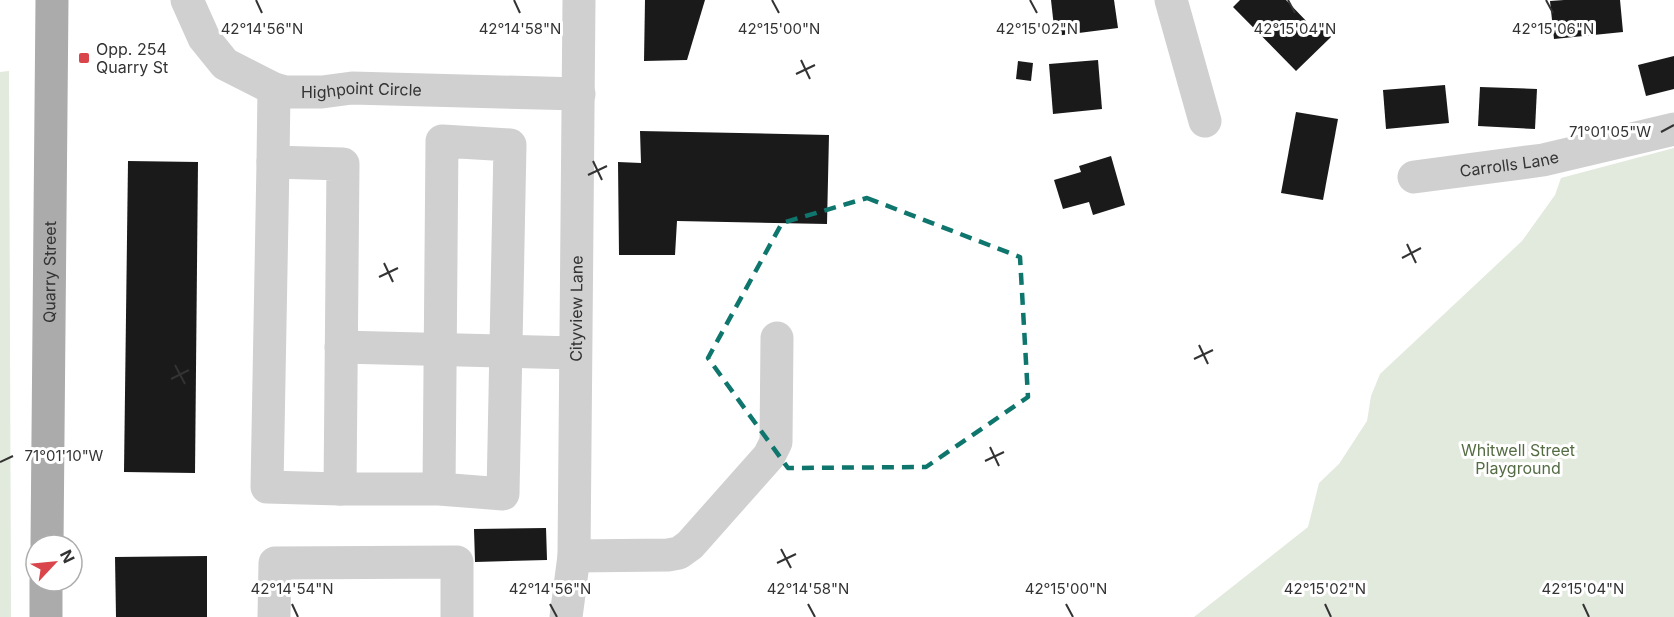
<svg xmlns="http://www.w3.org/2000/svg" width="1674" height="617" viewBox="0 0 1674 617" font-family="Inter,sans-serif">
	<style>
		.green { fill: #e2e9dd }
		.building { fill: #1a1a1a }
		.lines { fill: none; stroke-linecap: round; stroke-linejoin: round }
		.minor { stroke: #d0d0d0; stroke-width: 33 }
		.major { stroke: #ababab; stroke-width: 33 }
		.marked { fill: none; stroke: #0f766e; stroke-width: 4.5; stroke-dasharray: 12 8; stroke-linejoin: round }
		.ticks { fill: none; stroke: #333; stroke-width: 2 }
		.poi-dot { fill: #d9454a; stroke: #fff; stroke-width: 2 }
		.labels { text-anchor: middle; stroke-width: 6; stroke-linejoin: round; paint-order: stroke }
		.poi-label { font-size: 16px; fill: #333; stroke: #fff; text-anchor: start }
		.street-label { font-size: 16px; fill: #333; stroke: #fff }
		.park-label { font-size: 16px; fill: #546c43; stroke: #fff }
		.ticks-label { font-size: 15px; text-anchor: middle; fill: #333; stroke: #fff; stroke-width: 6; stroke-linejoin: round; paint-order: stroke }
	</style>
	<rect width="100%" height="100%" fill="#fff"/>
	<g class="green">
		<path d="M9,71L11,617H0V72Z"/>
		<path d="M1674,148V617H1194L1308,527L1319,483L1339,464L1367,421L1371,396L1380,374L1522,241L1555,195L1561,178Z"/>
	</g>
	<g class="building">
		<path d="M645,0H705L687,60L644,61Z"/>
		<path d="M1051,0H1114L1118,28L1055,36Z"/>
		<path d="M1240,0H1286L1311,26L1316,21L1331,37L1296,71L1233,7Z"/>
		<path d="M1564,0H1620L1623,32L1554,39L1550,1Z"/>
		<path d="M1674,56V89L1646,96L1638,65Z"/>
		<path d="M1098,60L1102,109L1053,114L1049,64Z"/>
		<path d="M1018,61L1033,63L1031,81L1016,79Z"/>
		<path d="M1445,85L1449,123L1386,129L1383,90Z"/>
		<path d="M1480,87L1537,89L1535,129L1478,126Z"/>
		<path d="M1296,112L1338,119L1323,200L1281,193Z"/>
		<path d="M640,131L829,135L827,224L677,221L675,255H619L618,162L641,163Z"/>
		<path d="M1111,156L1125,205L1093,215L1089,202L1063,209L1054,180L1081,172L1079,166Z"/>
		<path d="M128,161L198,162L195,473L124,472Z"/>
		<path d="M546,528L547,560L475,562L474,529Z"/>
		<path d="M207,556V617H116L115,557Z"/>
	</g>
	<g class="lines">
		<g class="minor">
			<path id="s1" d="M187,0L204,38L225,64L274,89L285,92H322L352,88L579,94"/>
			<path d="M1171,0L1205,121"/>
			<path d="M273,162L343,164L340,489L267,487Z"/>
			<path d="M273,162L274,89"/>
			<path id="s2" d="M1414,177L1543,160L1674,129"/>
			<path d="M341,347L575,353"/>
			<path d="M340,489H439L442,141L510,145L503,494L439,489"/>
			<path d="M574,556L668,555L679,553L690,545L769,456L776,442L777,338"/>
			<path d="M274,617L275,563L457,562V617"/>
			<path id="s3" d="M566,617L574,556L579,0"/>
		</g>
		<g class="major">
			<path id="s4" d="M47,545L52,0"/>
			<path d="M46,617V581"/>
		</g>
	</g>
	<path class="marked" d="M867,198L1020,257L1028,397L926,467L788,468L708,358L782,223Z"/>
	<path class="ticks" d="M256,0L262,13M514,0L520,13M772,0L779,13M1030,0L1037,13M1288,0L1295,13M1546,0L1553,13M801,60L810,79M796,74L815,65M1661,132L1674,125M593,161L602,180M588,175L607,166M1407,244L1416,263M1402,258L1421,248M384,263L393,282M379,277L398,268M1199,345L1208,364M1194,359L1213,350M175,365L185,384M171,379L189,370M990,447L999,466M985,461L1004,452M0,462L13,456M781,549L791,568M777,563L796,554M292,604L298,617M550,604L557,617M808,604L815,617M1066,604L1073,617M1325,604L1331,617M1583,604L1589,617"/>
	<rect class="poi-dot" x="78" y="52" width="12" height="12" rx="3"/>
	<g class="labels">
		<g class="poi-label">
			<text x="96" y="55">Opp. 254<tspan x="96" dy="18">Quarry St</tspan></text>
		</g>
		<g class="street-label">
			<text dy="6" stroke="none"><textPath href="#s1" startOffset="218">Highpoint Circle</textPath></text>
			<text dy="6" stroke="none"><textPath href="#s2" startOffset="96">Carrolls Lane</textPath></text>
			<text dy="6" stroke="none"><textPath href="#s4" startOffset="273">Quarry Street</textPath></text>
			<text dy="6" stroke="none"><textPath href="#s3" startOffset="309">Cityview Lane</textPath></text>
		</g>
		<g class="park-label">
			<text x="1518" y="456">Whitwell Street<tspan x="1518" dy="18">Playground</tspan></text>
		</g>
	</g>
	<g class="ticks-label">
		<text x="262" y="34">42°14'56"N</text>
		<text x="520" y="34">42°14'58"N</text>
		<text x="779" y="34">42°15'00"N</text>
		<text x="1037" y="34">42°15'02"N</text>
		<text x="1295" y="34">42°15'04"N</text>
		<text x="1553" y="34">42°15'06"N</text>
		<text x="1610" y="137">71°01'05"W</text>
		<text x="64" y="461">71°01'10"W</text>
		<text x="292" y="594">42°14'54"N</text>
		<text x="550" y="594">42°14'56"N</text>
		<text x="808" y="594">42°14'58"N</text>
		<text x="1066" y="594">42°15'00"N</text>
		<text x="1325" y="594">42°15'02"N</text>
		<text x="1583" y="594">42°15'04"N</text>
	</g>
	<g transform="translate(54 563) rotate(64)"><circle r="28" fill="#ffffff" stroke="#adadad" stroke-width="1.5"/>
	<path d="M0-4.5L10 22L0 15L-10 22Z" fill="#d9454a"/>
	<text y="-9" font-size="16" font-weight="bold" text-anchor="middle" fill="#333333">N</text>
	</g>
</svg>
